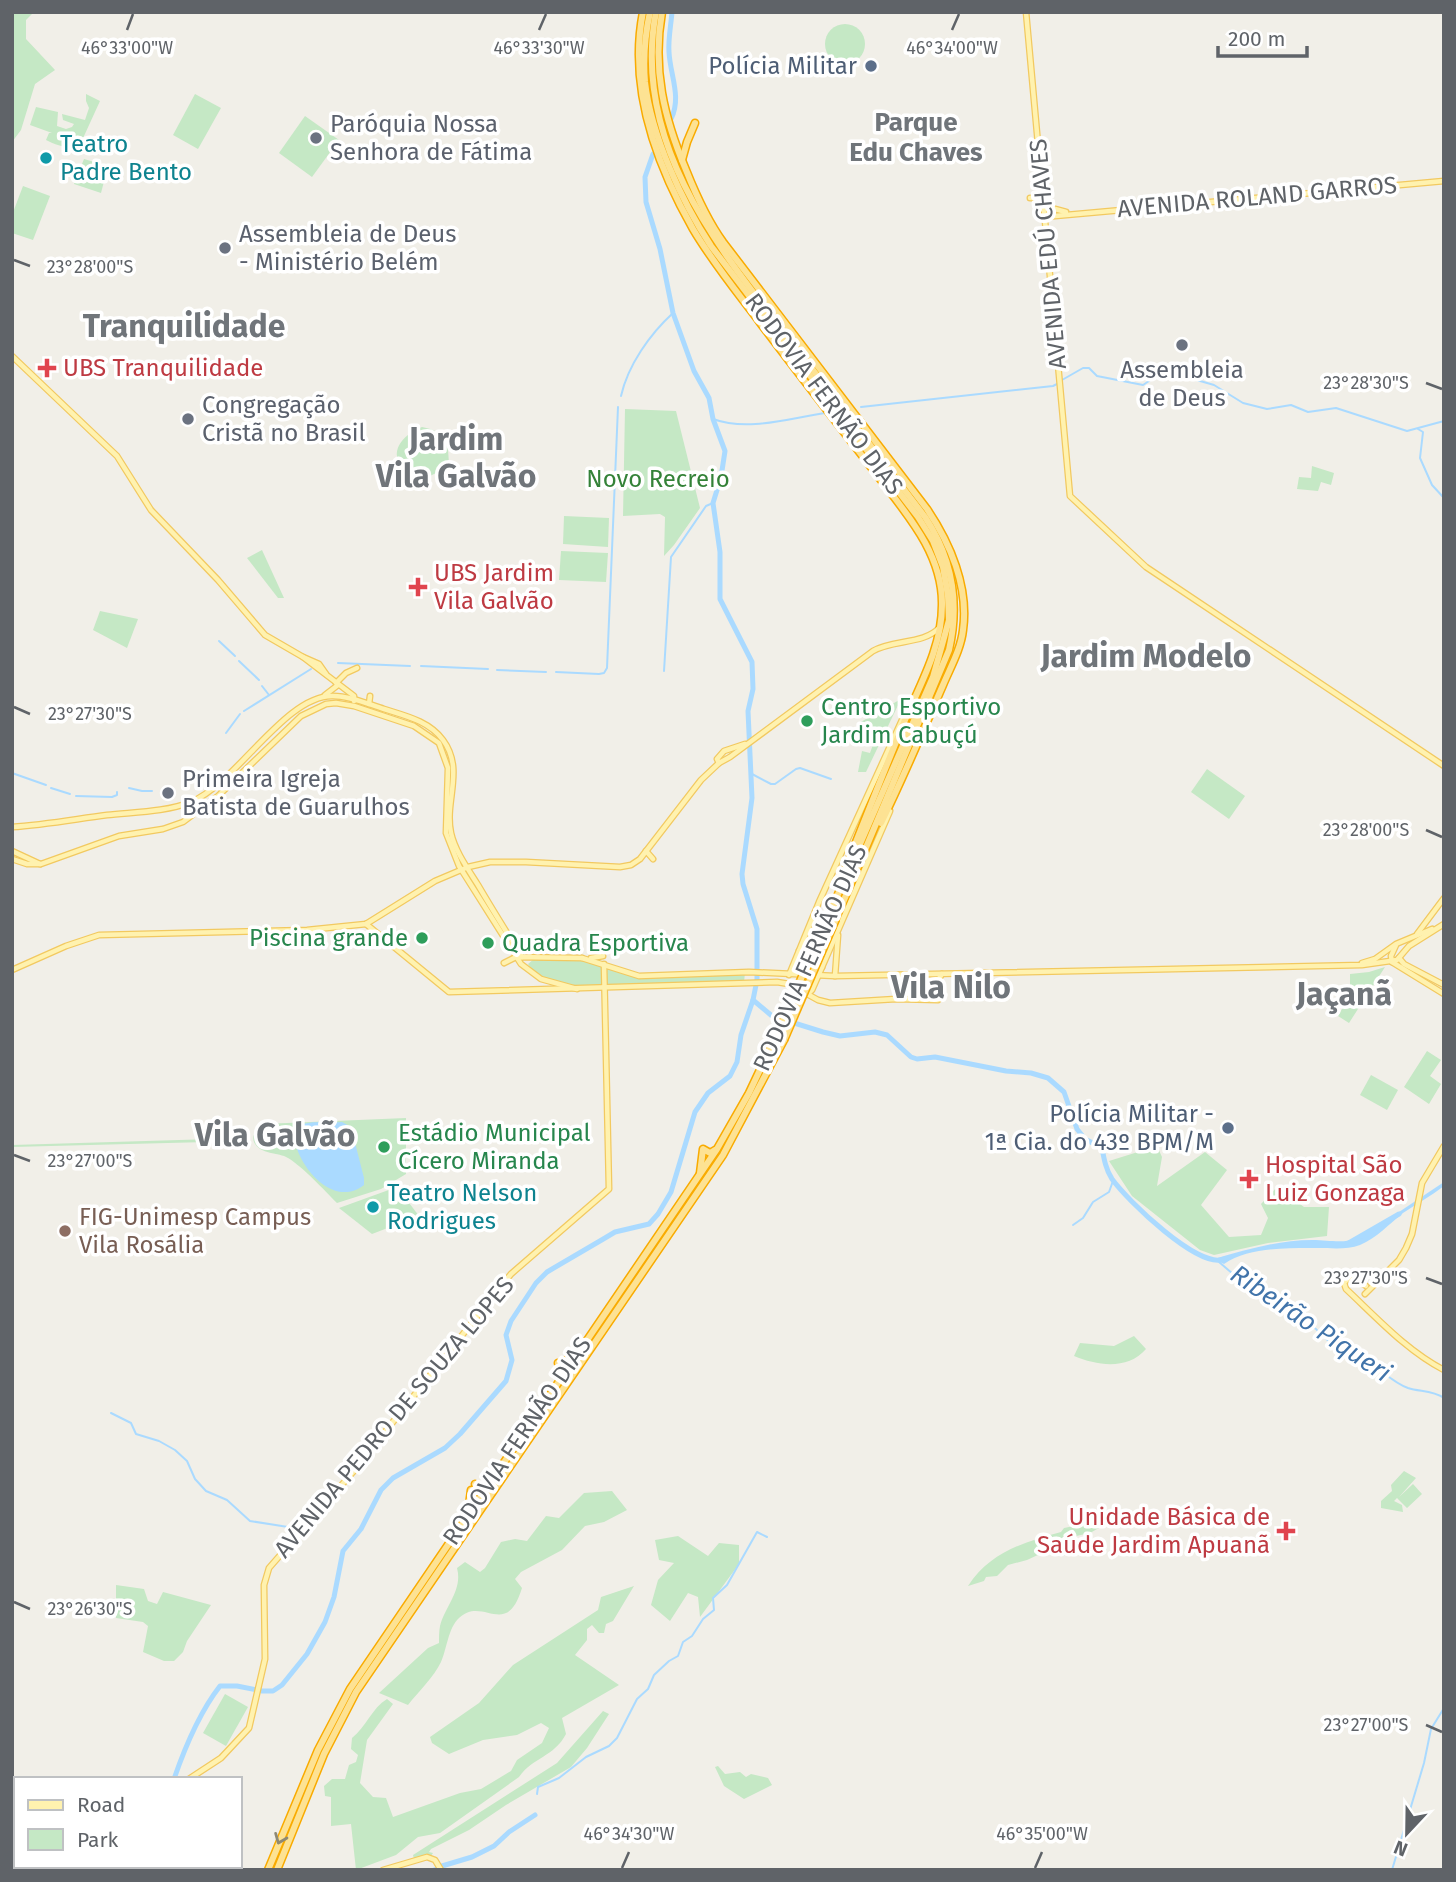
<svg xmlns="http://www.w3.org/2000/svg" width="1456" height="1882" viewBox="0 0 1456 1882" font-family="'Fira Sans',sans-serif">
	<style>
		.green { fill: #c5e8c5 }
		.water { fill: #aadaff }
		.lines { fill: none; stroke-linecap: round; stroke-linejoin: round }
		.stream { stroke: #aadaff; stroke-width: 2 }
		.river { stroke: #aadaff; stroke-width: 5 }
		.major-casing { stroke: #f2c960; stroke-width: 7 }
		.highway-casing { stroke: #f9ab00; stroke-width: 9 }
		.major { stroke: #fff2af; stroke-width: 4.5 }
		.highway { stroke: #fde293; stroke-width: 6 }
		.highway-bridge-casing { stroke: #f9ab00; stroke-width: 9; stroke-linecap: butt }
		.highway-bridge { stroke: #fde293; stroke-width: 6 }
		.oneway { stroke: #8e8975 }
		.ticks { fill: none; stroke: #5f6368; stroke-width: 2.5 }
		.service-dot { fill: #5c6f8a; stroke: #fff; stroke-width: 2.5 }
		.worship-dot { fill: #6b7280; stroke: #fff; stroke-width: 2.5 }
		.culture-dot { fill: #0f9aa8; stroke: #fff; stroke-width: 2.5 }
		.health-dot { fill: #e0444e; stroke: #fff; stroke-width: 2.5 }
		.leisure-dot { fill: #2e9e5b; stroke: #fff; stroke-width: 2.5 }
		.education-dot { fill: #8d6e63; stroke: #fff; stroke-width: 2.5 }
		.labels { text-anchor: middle; stroke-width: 7; stroke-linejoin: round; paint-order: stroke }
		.service-label { font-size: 24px; fill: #4e5e75; stroke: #fff; text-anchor: end }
		.worship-label { font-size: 24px; fill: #5b616d; stroke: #fff; text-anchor: start }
		.culture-label { font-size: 24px; fill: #0d838f; stroke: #fff; text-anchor: start }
		.street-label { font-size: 24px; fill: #5f6368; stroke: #fff }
		.health-label { font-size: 24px; fill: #be3a42; stroke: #fff; text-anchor: start }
		.park-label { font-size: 24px; fill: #348238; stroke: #fff }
		.leisure-label { font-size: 24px; fill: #27864d; stroke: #fff; text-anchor: start }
		.education-label { font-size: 24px; fill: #785e54; stroke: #fff; text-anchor: start }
		.neighbourhood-label { font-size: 26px; font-weight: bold; fill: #70757a; stroke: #fff }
		.water-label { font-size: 26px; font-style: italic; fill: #4174aa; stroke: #fff }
		.district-label { font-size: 32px; font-weight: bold; fill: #70757a; stroke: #fff }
		.ticks-label { font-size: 18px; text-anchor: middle; fill: #5f6368; stroke: #fff; stroke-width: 7; stroke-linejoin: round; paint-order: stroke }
	</style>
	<rect width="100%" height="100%" fill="#f1efe8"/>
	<g class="green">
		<path d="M12,12H34L26,20V39L55,70L35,84L21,130L12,142Z"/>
		<circle cx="845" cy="44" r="20"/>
		<path d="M86,94L100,101L79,147C67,149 56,145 46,140L49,133H52L30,125L36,107L58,112L57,126L66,129L72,127L74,124L63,120L62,114L85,120L89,108L86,101Z"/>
		<path d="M195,94L221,108L198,149L173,135Z"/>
		<path d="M305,116L339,140L312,177L279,153Z"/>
		<path d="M84,159L108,166L101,193L74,184Z"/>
		<path d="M23,186L50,196L33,240L12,233V215Z"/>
		<path d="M625,409L676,411L700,508L674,545L664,556L665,517L660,514L623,516Z"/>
		<path d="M422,427C446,432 448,440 449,463L442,470L428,477L425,475L424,478C418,474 407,471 403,467C386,450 408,432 422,427Z"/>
		<path d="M1312,466L1334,473L1331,485L1321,482L1318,491L1297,489L1299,477L1311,478Z"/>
		<path d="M564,516L609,518L608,547L563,544Z"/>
		<path d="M262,550L284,598H278L247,558Z"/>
		<path d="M561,551L608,553L606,582L559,580Z"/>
		<path d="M100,611L138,619L127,648L93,630Z"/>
		<path d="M901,699L866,772H858L862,751L870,753L875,739C865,737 861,735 859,723Z"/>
		<path d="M1207,769L1245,796L1229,819L1191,792Z"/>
		<path d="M581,958L636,977L667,978L745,973L744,982L574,987L535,974L528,964L534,959Z"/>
		<path d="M1385,967L1349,1023L1338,1016L1350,995V974L1369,972Z"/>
		<path d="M1427,1051L1441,1060L1430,1076L1441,1084L1429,1104L1404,1087Z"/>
		<path d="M1371,1075L1398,1090L1387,1110L1360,1095Z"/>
		<path d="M406,1118V1174L381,1189L337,1203C324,1190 303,1167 288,1158C279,1152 260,1155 254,1142C251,1134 258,1128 263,1124Z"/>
		<path d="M246,1138V1141L12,1147V1145Z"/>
		<path d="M1157,1146L1162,1157L1157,1186L1205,1152L1227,1170L1201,1205L1229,1237L1261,1235L1268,1218L1261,1204L1277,1187L1304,1207H1329L1327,1236L1268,1243L1214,1255L1200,1250L1132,1196L1109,1161Z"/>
		<path d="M397,1187L419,1216L372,1234L339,1208Z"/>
		<path d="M1134,1336L1146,1349C1128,1370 1098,1366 1074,1356L1080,1343L1114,1346Z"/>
		<path d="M1404,1471L1416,1478L1399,1497L1413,1484L1422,1494L1407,1508L1397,1498L1394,1501L1402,1505L1403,1512L1381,1508V1501L1392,1491L1391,1485Z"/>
		<path d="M612,1491L627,1510L604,1522L585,1526L562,1550L521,1572L515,1579L522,1588C506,1640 483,1595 459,1618C448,1628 447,1649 441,1662C434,1677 418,1692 408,1705L379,1693L428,1648L439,1643C439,1638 439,1631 440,1626C445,1606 463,1590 457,1568L465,1562L480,1572L485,1568L501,1542L515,1539L527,1541L546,1516L559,1518L584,1493Z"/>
		<path d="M1116,1511L1120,1516L1090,1533L1067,1538L1064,1543L1027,1560L1008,1565L997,1576L986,1577L984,1581L968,1586C990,1552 1024,1542 1061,1532L1064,1528L1094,1522Z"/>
		<path d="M678,1536L708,1556L719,1543L739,1545V1564L700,1617L698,1597L688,1593L670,1621L651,1605L658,1580L674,1563L659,1560L655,1540Z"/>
		<path d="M116,1585L144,1589L148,1601L157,1604L163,1592L211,1605L187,1641L183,1652L174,1661H164L143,1652L148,1626L143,1622L116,1618Z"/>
		<path d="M634,1586L613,1621L606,1624L604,1633H599L592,1625L587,1629V1640L575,1655L619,1685L562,1718L566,1734C554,1757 533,1757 519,1777L440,1833L418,1837L396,1855L356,1870L351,1824L331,1826V1797L325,1796L324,1786L332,1779H345L349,1765L356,1762L358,1755L351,1749L352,1738C366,1727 372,1708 387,1699L393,1704L367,1740L360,1783L373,1797L386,1798L393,1817L460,1793L481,1789L511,1771L517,1760L542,1743L549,1728L541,1723L517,1735L483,1740L449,1754L432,1743L430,1737L479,1703L513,1665L598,1610L601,1597Z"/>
		<path d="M225,1694L248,1707L226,1746L203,1733Z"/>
		<path d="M603,1711L609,1714L587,1748L571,1767L506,1805L469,1830L431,1849L429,1852L433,1853L431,1856L414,1859L413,1855L557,1763Z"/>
		<path d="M718,1766L725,1774L740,1772L746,1777L751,1774L768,1778L772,1785L744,1799L724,1786L715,1767Z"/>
	</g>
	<g class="water">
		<path d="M342,1122L351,1127L364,1178V1185C324,1216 280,1136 299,1126C309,1120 331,1123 342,1122Z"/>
		<path d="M1444,1182V1186C1431,1196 1416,1204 1403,1213C1389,1224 1377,1238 1360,1245C1347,1250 1331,1248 1318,1248C1288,1248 1249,1247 1224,1264L1214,1259C1246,1250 1278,1240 1312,1240C1331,1240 1341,1244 1360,1238Z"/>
	</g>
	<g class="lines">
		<g class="stream">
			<path d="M1062,380L1083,368H1089L1097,376L1143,385L1161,373L1176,374L1214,385L1243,403L1267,409L1291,405L1308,412L1336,408L1407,431L1444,421"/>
			<path d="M621,396C628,365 650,334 673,313"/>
			<path d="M861,407L1053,386L1057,384"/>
			<path d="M713,419C748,432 790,418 825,413"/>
			<path d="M1418,429L1423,432L1420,458L1432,485L1444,498"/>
			<path d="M219,641L235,656"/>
			<path d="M239,661L259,680"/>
			<path d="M338,663L410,666"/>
			<path d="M421,666L488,669"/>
			<path d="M497,670L546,672"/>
			<path d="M664,671L671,557L706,506L713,503"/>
			<path d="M556,672L599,674L604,673L607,668L618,407"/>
			<path d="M262,686L269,695"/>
			<path d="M244,711L311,669"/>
			<path d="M226,733L240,714"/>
			<path d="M12,773L46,785"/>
			<path d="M752,774L771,784H775L796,769L800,768L831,779"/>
			<path d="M51,788L70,794"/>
			<path d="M129,788L142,791H152"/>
			<path d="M76,796L112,797L117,795V792"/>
			<path d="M1073,1225L1083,1218L1093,1202L1109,1192L1113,1181"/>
			<path d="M1219,1262L1240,1280L1316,1329C1332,1349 1359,1356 1380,1370C1389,1377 1397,1384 1408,1388C1420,1392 1432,1390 1444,1398"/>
			<path d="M111,1413L131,1423L136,1434L159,1441L175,1450L187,1461L195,1479L206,1491L227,1500L250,1521L288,1527L295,1526"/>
			<path d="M537,1794L538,1787L559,1778L586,1757L609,1746L617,1738L637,1699L648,1689L654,1675L669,1661L678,1656L683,1642L692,1636L703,1619L714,1610L713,1598L727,1585L757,1532L767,1537"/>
			<path d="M1392,1870L1424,1763L1431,1729L1444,1708"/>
		</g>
		<g class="river">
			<path d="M671,119C682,97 670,75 669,52C668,39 671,25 672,12"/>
			<path d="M753,1000L772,1016L823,1032L840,1036L875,1032L887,1035L911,1057L917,1059L935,1057L1006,1071L1031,1073L1048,1078L1064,1092L1077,1129L1085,1139L1102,1148C1104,1159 1106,1170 1112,1179C1127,1200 1199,1270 1224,1259"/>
			<path d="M1347,1244L1399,1214"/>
			<path d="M174,1779C185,1747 199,1713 220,1686H237L262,1691H273L282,1685L307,1654L325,1622L334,1597L343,1551L361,1529L381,1490L393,1478L445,1448L460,1434L506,1381L512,1360L506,1335L511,1321L536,1283L547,1272L605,1238L615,1232L649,1224L658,1214L671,1192L695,1112L708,1093L730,1076L737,1062L741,1035L753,1000L757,980V929L743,884L742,874L752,798L748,711L753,689L752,662L720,599V552L713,503L721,477L725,451L713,419L709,398L694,371L673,313L660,249L646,202L645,177L653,154"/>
			<path d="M442,1866L472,1857L494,1846L509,1832L535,1815"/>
			<path d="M130,1870L132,1866"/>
			<path d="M434,1870L437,1869"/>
		</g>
		<g class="major-casing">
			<g id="major">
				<path d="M1026,12L1070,496L1146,567L1444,766"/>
				<path d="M1030,198H1036L1042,193"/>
				<path d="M1044,206L1066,212"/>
				<path d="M1044,217L1444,181"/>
				<path d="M12,356L117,456L151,510L218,580L265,635L303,657L354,696V701"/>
				<path d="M303,657L319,664L326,674"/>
				<path d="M336,683L346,673L357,668"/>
				<path d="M325,695L338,685"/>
				<path d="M369,704L370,696"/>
				<path d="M719,763L717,759L724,751L745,744"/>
				<path d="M12,827C44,825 76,819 107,815C134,812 166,812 191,802C237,783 285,695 333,696C350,696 368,704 384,709C406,716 429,721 443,740C465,770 444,801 451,833C455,851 468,869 478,885C492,909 507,933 522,957"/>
				<path d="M12,851L40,864"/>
				<path d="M646,851L653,859"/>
				<path d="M12,859L27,864H41L119,836L163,829L183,822L218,796L301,716L326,704L336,703L354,706L414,726L439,743L448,768L446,833L459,866L521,964L541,979L577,989"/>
				<path d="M366,924L449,992L777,982L789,984L818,1000L830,1003L896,999L938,1000V980L942,974"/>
				<path d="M1417,934L1444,898"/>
				<path d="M799,951C800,960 803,967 813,970L822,967"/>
				<path d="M582,958L639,976L749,972L835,976L1362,965L1397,960L1409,946L1444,924"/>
				<path d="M591,958L603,956"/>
				<path d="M1399,958L1404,964L1444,985"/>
				<path d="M1392,962L1444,994"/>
				<path d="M1392,962L1391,956L1396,945"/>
				<path d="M504,963L516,957L582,958"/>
				<path d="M1362,963L1375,959L1396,944L1432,929"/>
				<path d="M12,970L66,946L99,935L307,930L366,924L435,881L468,867L490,862H526L620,867L631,865L640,859L701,780L719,763L730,757L873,651C893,639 924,645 940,627"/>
				<path d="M789,975L819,902L902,720"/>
				<path d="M835,976L838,935"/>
				<path d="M808,994L812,990L890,811"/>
				<path d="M1366,1286L1353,1276L1348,1278L1344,1283L1346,1289C1376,1317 1407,1351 1444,1370"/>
				<path d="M1365,1294L1399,1260L1406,1248L1412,1234L1422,1183L1444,1146"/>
				<path d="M189,1779L221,1758L249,1728L265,1659L264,1585L269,1568L353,1472L511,1274L609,1189L604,964"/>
				<path d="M226,1866L235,1870"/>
				<path d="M189,1870L191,1866"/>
				<path d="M196,1870L197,1866"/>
				<path d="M383,1870L427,1857L435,1860L441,1870"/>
			</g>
		</g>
		<g class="highway-casing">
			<g id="highway">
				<path d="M643,12C628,88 656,164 693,229C713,263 738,293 761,324C798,373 836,422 874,471C904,511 943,552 942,605C942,646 921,683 905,720C884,771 864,822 844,872"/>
				<path d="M650,12C645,35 643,58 645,82C651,135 682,202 711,246L918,517L933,541L943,567L948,596L949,620L933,677L828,917"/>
				<path d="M656,12C630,148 726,257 803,357C844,410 884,464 925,517C952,558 960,602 949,650L836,919"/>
				<path d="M662,12C652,69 664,118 686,170C696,195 707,220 723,242L927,509C950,543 969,587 963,630C961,649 950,668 943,685C923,731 903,778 881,823"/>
				<path d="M682,160L687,142L695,123"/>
				<path d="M700,1173L703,1149L710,1153L715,1150"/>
				<path d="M558,1363H562L572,1356"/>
				<path d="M475,1484L480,1487L487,1486"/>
				<path d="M468,1512L471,1490"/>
				<path d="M268,1870L318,1750L350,1689L717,1149L749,1093L776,1036"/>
				<path d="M277,1870L324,1754L356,1692L723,1155L784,1040"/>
			</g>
		</g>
		<use href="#major" class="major"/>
		<use href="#highway" class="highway"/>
		<g class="highway-bridge-casing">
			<g id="highway-bridge">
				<path d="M776,1036L828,917"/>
				<path d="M784,1040L836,919"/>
			</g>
		</g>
		<use href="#highway-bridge" class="highway-bridge"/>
	</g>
	<defs><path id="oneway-chevron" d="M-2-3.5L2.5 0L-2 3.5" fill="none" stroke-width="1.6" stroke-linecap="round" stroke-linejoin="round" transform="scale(1.75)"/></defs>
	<use class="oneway" href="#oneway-chevron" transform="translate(280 1839) rotate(112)"/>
	<path class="ticks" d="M127,30L133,14M539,30L546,14M952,30L959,14M14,260L30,266M1426,383L1442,389M14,707L30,714M1426,830L1442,837M14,1155L30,1161M1426,1278L1442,1284M14,1602L30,1609M1426,1725L1442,1732M622,1868L629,1852M1035,1868L1042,1852"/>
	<g class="service-dot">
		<circle cx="871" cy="66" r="7"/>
		<circle cx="1228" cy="1128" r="7"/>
	</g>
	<g class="worship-dot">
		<circle cx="316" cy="138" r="7"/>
		<circle cx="225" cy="248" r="7"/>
		<circle cx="1182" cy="345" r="7"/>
		<circle cx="188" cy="419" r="7"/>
		<circle cx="168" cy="793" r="7"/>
	</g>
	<g class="culture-dot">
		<circle cx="46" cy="158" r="7"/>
		<circle cx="373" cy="1207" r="7"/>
	</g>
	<g class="health-dot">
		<path d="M43.5 357.5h7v7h7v7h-7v7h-7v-7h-7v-7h7z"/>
		<path d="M414.5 576.5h7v7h7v7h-7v7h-7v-7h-7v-7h7z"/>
		<path d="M1245.5 1168.5h7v7h7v7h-7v7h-7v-7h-7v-7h7z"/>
		<path d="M1282.5 1520.5h7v7h7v7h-7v7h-7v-7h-7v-7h7z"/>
	</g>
	<g class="leisure-dot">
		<circle cx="807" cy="721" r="7"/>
		<circle cx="422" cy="938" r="7"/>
		<circle cx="488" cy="943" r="7"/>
		<circle cx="384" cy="1147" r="7"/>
	</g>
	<circle class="education-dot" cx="65" cy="1231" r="7"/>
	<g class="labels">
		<g class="service-label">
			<text x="857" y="74">Polícia Militar</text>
			<text x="1214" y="1122">Polícia Militar -<tspan x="1214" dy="28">1ª Cia. do 43º BPM/M</tspan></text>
		</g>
		<g class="worship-label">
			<text x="330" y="132">Paróquia Nossa<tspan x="330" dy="28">Senhora de Fátima</tspan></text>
			<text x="239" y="242">Assembleia de Deus<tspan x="239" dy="28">- Ministério Belém</tspan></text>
			<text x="1182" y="378" text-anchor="middle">Assembleia<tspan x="1182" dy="28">de Deus</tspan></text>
			<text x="202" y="413">Congregação<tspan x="202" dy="28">Cristã no Brasil</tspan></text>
			<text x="182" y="787">Primeira Igreja<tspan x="182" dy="28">Batista de Guarulhos</tspan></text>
		</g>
		<g class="culture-label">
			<text x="60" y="152">Teatro<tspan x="60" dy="28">Padre Bento</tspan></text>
			<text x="387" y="1201">Teatro Nelson<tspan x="387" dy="28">Rodrigues</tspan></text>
		</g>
		<g class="street-label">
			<text transform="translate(1257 197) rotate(-5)" y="8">AVENIDA ROLAND GARROS</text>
			<text transform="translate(1048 254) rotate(-95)" y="8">AVENIDA EDÚ CHAVES</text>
			<text transform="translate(824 394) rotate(53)" y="8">RODOVIA FERNÃO DIAS</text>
			<text transform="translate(810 958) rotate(-66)" y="8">RODOVIA FERNÃO DIAS</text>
			<text transform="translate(394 1417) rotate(-50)" y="8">AVENIDA PEDRO DE SOUZA LOPES</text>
			<text transform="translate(517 1441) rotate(-56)" y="8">RODOVIA FERNÃO DIAS</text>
		</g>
		<g class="health-label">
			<text x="63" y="376">UBS Tranquilidade</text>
			<text x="434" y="581">UBS Jardim<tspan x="434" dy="28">Vila Galvão</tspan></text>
			<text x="1265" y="1173">Hospital São<tspan x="1265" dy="28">Luiz Gonzaga</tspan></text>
			<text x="1270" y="1525" text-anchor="end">Unidade Básica de<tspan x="1270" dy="28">Saúde Jardim Apuanã</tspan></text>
		</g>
		<g class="park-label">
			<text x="658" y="487">Novo Recreio</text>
		</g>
		<g class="leisure-label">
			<text x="821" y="715">Centro Esportivo<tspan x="821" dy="28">Jardim Cabuçú</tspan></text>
			<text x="408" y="946" text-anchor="end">Piscina grande</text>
			<text x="502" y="951">Quadra Esportiva</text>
			<text x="398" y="1141">Estádio Municipal<tspan x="398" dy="28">Cícero Miranda</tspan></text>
		</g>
		<g class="education-label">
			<text x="79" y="1225">FIG-Unimesp Campus<tspan x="79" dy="28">Vila Rosália</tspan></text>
		</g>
		<g class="neighbourhood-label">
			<text x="916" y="131">Parque<tspan x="916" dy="30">Edu Chaves</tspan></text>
		</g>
		<g class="water-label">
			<text transform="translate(1311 1323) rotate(34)" y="9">Ribeirão Piqueri</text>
		</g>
		<g class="district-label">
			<text x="184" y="337">Tranquilidade</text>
			<text x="456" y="450">Jardim<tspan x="456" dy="37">Vila Galvão</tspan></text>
			<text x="1146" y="667">Jardim Modelo</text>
			<text x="951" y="998">Vila Nilo</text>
			<text x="1344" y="1005">Jaçanã</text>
			<text x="275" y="1146">Vila Galvão</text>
		</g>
	</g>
	<g class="ticks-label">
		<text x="127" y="54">46°33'00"W</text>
		<text x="539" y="54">46°33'30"W</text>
		<text x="952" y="54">46°34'00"W</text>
		<text x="90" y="273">23°28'00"S</text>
		<text x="1366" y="389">23°28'30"S</text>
		<text x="90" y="720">23°27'30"S</text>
		<text x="1366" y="836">23°28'00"S</text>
		<text x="90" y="1167">23°27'00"S</text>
		<text x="1366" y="1284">23°27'30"S</text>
		<text x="90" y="1615">23°26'30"S</text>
		<text x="1366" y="1731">23°27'00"S</text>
		<text x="629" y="1840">46°34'30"W</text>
		<text x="1042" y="1840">46°35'00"W</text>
	</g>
	<rect width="1456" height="1882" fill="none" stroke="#5f6368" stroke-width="28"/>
	<rect x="14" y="1777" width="228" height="91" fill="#ffffff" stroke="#bfc1c3" stroke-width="2"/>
	<rect x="28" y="1800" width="35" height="10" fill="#fff2af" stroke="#bfc1c3" stroke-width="2"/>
	<text x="77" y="1812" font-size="21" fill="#5f6368">Road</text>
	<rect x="28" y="1829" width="35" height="21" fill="#c5e8c5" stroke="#bfc1c3" stroke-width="2"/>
	<text x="77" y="1847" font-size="21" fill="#5f6368">Park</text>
	<g transform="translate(1407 1833) rotate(202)" stroke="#ffffff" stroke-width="5" paint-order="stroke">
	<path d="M0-5L12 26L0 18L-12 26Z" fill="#5f6368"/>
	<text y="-10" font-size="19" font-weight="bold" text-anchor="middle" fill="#5f6368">N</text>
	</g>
	<path d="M1218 46v10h89v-10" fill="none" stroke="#5f6368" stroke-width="3.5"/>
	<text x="1228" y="46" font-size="21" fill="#5f6368" stroke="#ffffff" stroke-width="5" paint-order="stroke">200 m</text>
</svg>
